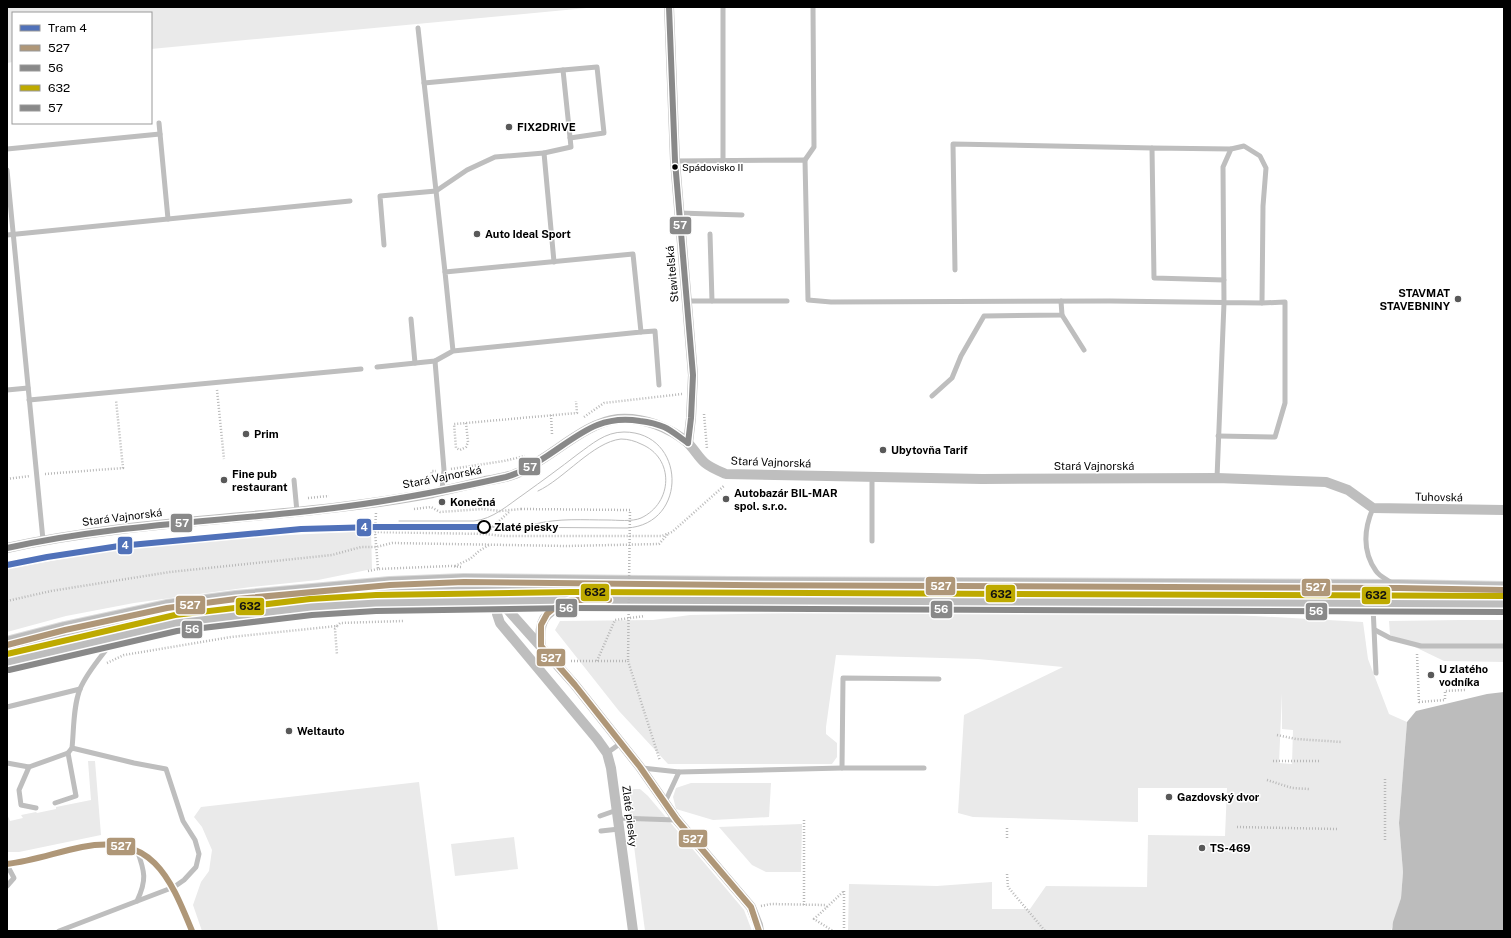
<svg xmlns="http://www.w3.org/2000/svg" width="1511" height="938" viewBox="0 0 1511 938" font-family="'Public Sans',sans-serif">
	<style>
		.green { fill: #eaeaea; fill-rule: evenodd }
		.water { fill: #bcbcbc }
		.lines { fill: none; stroke-linecap: round; stroke-linejoin: round }
		.primary-casing { stroke: #dbdbdb; stroke-width: 18 }
		.path { stroke: #b8b8b8; stroke-width: 2.5; stroke-dasharray: 1 2; stroke-linecap: butt }
		.lane { stroke: #bebebe; stroke-width: 5 }
		.street { stroke: #bebebe; stroke-width: 10 }
		.primary { stroke: #bdbdbd; stroke-width: 16 }
		.tram { stroke: #bdbdbd; stroke-width: 1 }
		.path-bridge { stroke: #b8b8b8; stroke-width: 2.5; stroke-dasharray: 1 2; stroke-linecap: butt }
		.bus-1-casing { stroke: #fff; stroke-width: 9 }
		.bus-2-casing { stroke: #fff; stroke-width: 9 }
		.bus-3-casing { stroke: #fff; stroke-width: 9 }
		.bus-4-casing { stroke: #fff; stroke-width: 9 }
		.bus-1 { stroke: #af9778; stroke-width: 6 }
		.bus-2 { stroke: #898989; stroke-width: 6 }
		.bus-3 { stroke: #beaa00; stroke-width: 6 }
		.bus-4 { stroke: #898989; stroke-width: 6 }
		.tram-1-casing { stroke: #fff; stroke-width: 9 }
		.tram-1 { stroke: #5071b9; stroke-width: 6 }
		.poi-dot { fill: #595959; stroke: #fff; stroke-width: 1.5 }
		.bus-dot { fill: #000; stroke: #fff; stroke-width: 1.5 }
		.stop-dot { fill: #fff; stroke: #000; stroke-width: 2 }
		.labels { text-anchor: middle; stroke-width: 3; stroke-linejoin: round; paint-order: stroke }
		.bus-label { font-size: 10px; fill: #000; stroke: #fff; text-anchor: start }
		.poi-label { font-size: 11px; font-weight: bold; fill: #000; stroke: #fff; text-anchor: start }
		.street-label { font-size: 11px; fill: #000; stroke: #fff }
		.stop-label { font-size: 11px; font-weight: bold; fill: #000; stroke: #fff; text-anchor: start }
		.line-badge { stroke: #fff; stroke-width: 1.5 }
		.badge-label { font-size: 11px; text-anchor: middle; font-weight: bold; fill: #fff }
		.pale-badge-label { font-size: 11px; text-anchor: middle; font-weight: bold; fill: #111 }
	</style>
	<rect width="100%" height="100%" fill="#fff"/>
	<g class="green">
		<path d="M7,7H597L151,49V13H13V62L7,63Z"/>
		<path d="M371,531L372,569L318,580L251,587L134,603L66,616L7,632V569L116,549L250,537Z"/>
		<path d="M1094,607L1363,622L1368,659L1389,714L1407,722L1399,823L1403,872L1401,898L1391,931H848L849,884L937,886L992,882V909H1030L1046,886L1147,887L1148,835L1225,836L1227,788H1138V822L973,817L958,813L964,715L1063,667L978,659L836,655L826,727V734L837,743V757L832,764H668L619,711L555,630L560,621L653,620L690,615ZM1282,693V729L1293,730L1292,764L1279,763Z"/>
		<path d="M1460,620H1504V662L1444,661L1390,635L1389,621Z"/>
		<path d="M88,761H95L101,835L19,852H7V814L10,821L23,818L21,815L36,812L37,813L56,809V807L91,800Z"/>
		<path d="M419,782L438,931H202L193,905L201,882L209,871L212,850L202,827L194,817L201,807Z"/>
		<path d="M691,783H771L769,817L713,820L676,809L673,797L676,788Z"/>
		<path d="M634,789H640L648,796L744,910L752,931H645L628,800L631,791Z"/>
		<path d="M802,824L801,872H766L752,865L719,827Z"/>
		<path d="M514,837L518,869L455,876L451,844Z"/>
	</g>
	<path class="water" d="M1504,692V931H1392L1393,922L1401,898L1403,872L1399,823L1407,722L1416,711L1487,694Z"/>
	<g class="lines">
		<g class="primary-casing">
			<g id="primary">
				<path d="M7,645L65,630L167,608L236,599L390,585L464,582L734,585L1399,588L1504,590"/>
				<path d="M7,662L68,647L176,623L311,607L376,603L571,600L1504,604"/>
			</g>
		</g>
		<g class="path">
			<path d="M217,390L224,459"/>
			<path d="M704,414L707,449"/>
			<path d="M551,415L552,434"/>
			<path d="M584,417L604,403L682,394"/>
			<path d="M466,423L468,442L466,447L460,450L456,448L454,424L466,423L577,413L576,401"/>
			<path d="M451,469L504,461L525,456"/>
			<path d="M45,474L123,468L116,400"/>
			<path d="M7,479L30,476"/>
			<path d="M425,483L431,477L432,471H436"/>
			<path d="M308,498L329,496"/>
			<path d="M414,509L431,507L440,512L483,509L500,511L521,509"/>
			<path d="M375,532L376,513"/>
			<path d="M486,533L510,511"/>
			<path d="M455,566L470,559L479,551L489,545"/>
			<path d="M461,567L451,566L378,569L375,532L485,534L503,536H662L672,532L725,485"/>
			<path d="M368,571L378,569"/>
			<path d="M7,601L51,591L170,572L332,555L361,547H376L392,543L567,546L659,544L668,534"/>
			<path d="M337,626L335,629L337,655"/>
			<path d="M1417,654L1419,702L1445,700V691L1465,690"/>
			<path d="M571,661H628L660,761"/>
			<path d="M597,661L615,620L645,616"/>
			<path d="M107,663L124,655L231,637L337,626L340,623L403,621"/>
			<path d="M1277,735L1296,739L1342,742"/>
			<path d="M1273,761H1319"/>
			<path d="M1385,779V841"/>
			<path d="M1267,780L1292,788L1309,789"/>
			<path d="M1237,827L1337,829"/>
			<path d="M1007,838V828"/>
			<path d="M1007,874L1008,887L1045,931"/>
			<path d="M844,891V931"/>
			<path d="M804,905V819"/>
			<path d="M761,906L771,904L825,905L827,907L814,919L833,931"/>
			<path d="M827,907L844,891"/>
		</g>
		<g class="lane">
			<path d="M418,28L445,272"/>
			<path d="M563,70L597,67L604,133L570,138"/>
			<path d="M424,83L563,70L571,147L544,153"/>
			<path d="M159,123L168,219"/>
			<path d="M7,149L160,134"/>
			<path d="M723,160V7"/>
			<path d="M805,160L814,147L813,7"/>
			<path d="M675,161L805,160L808,300L831,302L1110,301L1262,303L1263,206L1266,168L1260,156L1244,146L1231,149L1223,167L1224,303L1217,478"/>
			<path d="M7,170L43,540"/>
			<path d="M679,213L742,215"/>
			<path d="M710,234L712,301"/>
			<path d="M7,235L350,201"/>
			<path d="M384,245L380,196L436,191L467,170L495,157L544,153L554,262"/>
			<path d="M955,270L953,144L1152,148"/>
			<path d="M1224,280L1154,278L1152,148L1231,149"/>
			<path d="M686,301H787"/>
			<path d="M1062,315L1084,350"/>
			<path d="M411,319L415,363"/>
			<path d="M641,332L655,331L659,385"/>
			<path d="M435,361L444,470L442,490"/>
			<path d="M377,367L435,361L453,351L445,272L633,254L641,332L453,351"/>
			<path d="M7,390L28,388"/>
			<path d="M932,396L952,378L961,356L984,316L1062,315L1061,301"/>
			<path d="M29,400L361,369"/>
			<path d="M1218,436L1275,437L1285,403V302L1262,303"/>
			<path d="M294,480L297,512"/>
			<path d="M1373,508C1364,529 1362,551 1376,571C1379,576 1388,580 1393,584"/>
			<path d="M872,541V477"/>
			<path d="M1373,606L1376,673"/>
			<path d="M1375,630L1390,638L1421,646H1504"/>
			<path d="M7,707L80,689"/>
			<path d="M607,753L621,743"/>
			<path d="M7,763L29,767L68,753L72,748C74,729 73,707 80,689C87,672 101,657 112,642"/>
			<path d="M29,767L19,790L21,805L36,808"/>
			<path d="M642,768L679,772L842,768H924"/>
			<path d="M842,768L843,678L939,679"/>
			<path d="M665,802L679,772"/>
			<path d="M55,803L76,796L68,753"/>
			<path d="M600,816L617,810"/>
			<path d="M618,818L676,820"/>
			<path d="M601,831L619,829"/>
			<path d="M7,864C33,862 57,853 82,847C153,832 170,875 192,931"/>
			<path d="M7,865L14,878L7,886"/>
			<path d="M137,901C147,880 145,872 137,850"/>
			<path d="M59,931L174,887L184,880L196,867L199,854L195,840L183,821L166,769L134,763L72,748"/>
		</g>
		<g class="street">
			<path d="M669,7L675,161L693,375L691,418L688,443"/>
			<path d="M7,548C147,517 292,520 433,493C450,489 468,485 485,481C495,479 506,478 515,474C548,461 584,422 618,419C643,417 669,427 688,443C694,449 699,458 705,463C711,468 719,471 726,474L982,479L1217,478L1326,482L1348,490L1373,508L1504,510"/>
			<path d="M470,585L486,592L500,601L575,685L640,767L677,820L751,907L758,925L759,931"/>
			<path d="M506,597L536,587"/>
			<path d="M500,601L497,614L500,623L597,739L607,753L611,768L633,931"/>
			<path d="M541,646C538,621 544,613 566,603"/>
		</g>
		<use href="#primary" class="primary"/>
		<g class="tram">
			<path d="M399,521H474C493,519 508,505 524,494C542,481 560,468 578,454C592,444 605,432 624,432C686,432 689,524 627,528L484,527"/>
			<path d="M535,524C559,518 583,520 608,520C617,520 632,522 641,518C673,503 675,458 641,444C635,441 628,439 621,439C593,442 564,479 538,491"/>
		</g>
		<path class="path-bridge" d="M521,509L630,510L628,661"/>
		<g class="bus-1-casing">
			<g id="bus-1">
				<path d="M609,600H571L553,609L547,614L541,625V646L575,685L640,767L677,820L751,907L759,931"/>
				<path d="M7,645L65,630L167,608L236,599L390,585L464,582L734,585L1399,588L1504,590"/>
				<path d="M7,864C33,861 57,852 82,847C152,834 169,875 192,931"/>
			</g>
		</g>
		<g class="bus-2-casing">
			<path id="bus-2" d="M9,670L177,631L312,615L376,611L571,608L1504,612"/>
		</g>
		<g class="bus-3-casing">
			<path id="bus-3" d="M7,654L175,615L310,599L376,595L571,592L1504,596"/>
		</g>
		<g class="bus-4-casing">
			<g id="bus-4">
				<path d="M669,7L675,161L693,375L691,418L688,443"/>
				<path d="M7,548C109,525 214,522 317,510C381,503 444,491 506,477C521,473 535,464 547,456C579,435 600,414 640,421C648,422 657,424 664,427C673,431 680,438 688,443"/>
			</g>
		</g>
		<use href="#bus-1" class="bus-1"/>
		<use href="#bus-2" class="bus-2"/>
		<use href="#bus-3" class="bus-3"/>
		<use href="#bus-4" class="bus-4"/>
		<g class="tram-1-casing">
			<path id="tram-1" d="M7,565L47,557L119,546L301,529L376,527H484"/>
		</g>
		<use href="#tram-1" class="tram-1"/>
	</g>
	<g class="poi-dot">
		<circle cx="509" cy="127" r="4"/>
		<circle cx="477" cy="234" r="4"/>
		<circle cx="1458" cy="299" r="4"/>
		<circle cx="246" cy="434" r="4"/>
		<circle cx="883" cy="450" r="4"/>
		<circle cx="224" cy="480" r="4"/>
		<circle cx="726" cy="499" r="4"/>
		<circle cx="442" cy="502" r="4"/>
		<circle cx="1431" cy="675" r="4"/>
		<circle cx="289" cy="731" r="4"/>
		<circle cx="1169" cy="797" r="4"/>
		<circle cx="1202" cy="848" r="4"/>
	</g>
	<circle class="bus-dot" cx="675" cy="167" r="3.5"/>
	<circle class="stop-dot" cx="484" cy="527" r="6"/>
	<g class="labels">
		<g class="bus-label">
			<text x="682" y="171">Spádovisko II</text>
		</g>
		<g class="poi-label">
			<text x="517" y="131">FIX2DRIVE</text>
			<text x="485" y="238">Auto Ideal Sport</text>
			<text x="1450" y="297" text-anchor="end">STAVMAT<tspan x="1450" dy="13">STAVEBNINY</tspan></text>
			<text x="254" y="438">Prim</text>
			<text x="891" y="454">Ubytovňa Tarif</text>
			<text x="232" y="478">Fine pub<tspan x="232" dy="13">restaurant</tspan></text>
			<text x="734" y="497">Autobazár BIL-MAR<tspan x="734" dy="13">spol. s.r.o.</tspan></text>
			<text x="450" y="506">Konečná</text>
			<text x="1439" y="673">U zlatého<tspan x="1439" dy="13">vodníka</tspan></text>
			<text x="297" y="735">Weltauto</text>
			<text x="1177" y="801">Gazdovský dvor</text>
			<text x="1210" y="852">TS-469</text>
		</g>
		<g class="street-label">
			<text transform="translate(672 274) rotate(-95)" y="4">Staviteľská</text>
			<text transform="translate(771 462) rotate(2)" y="4">Stará Vajnorská</text>
			<text x="1094" y="470">Stará Vajnorská</text>
			<text transform="translate(442 477) rotate(-11)" y="4">Stará Vajnorská</text>
			<text transform="translate(1439 497) rotate(1)" y="4">Tuhovská</text>
			<text transform="translate(122 517) rotate(-7)" y="4">Stará Vajnorská</text>
			<text transform="translate(630 816) rotate(83)" y="4">Zlaté piesky</text>
		</g>
		<g class="stop-label">
			<text x="494" y="531">Zlaté piesky</text>
		</g>
	</g>
	<g class="line-badge">
		<rect x="669" y="216" width="23" height="19" rx="4" fill="#898989"/>
		<rect x="518" y="457" width="23" height="19" rx="4" fill="#898989"/>
		<rect x="170" y="513" width="23" height="20" rx="4" fill="#898989"/>
		<rect x="356" y="518" width="16" height="19" rx="4" fill="#5071b9"/>
		<rect x="117" y="536" width="16" height="19" rx="4" fill="#5071b9"/>
		<rect x="925" y="576" width="31" height="20" rx="4" fill="#af9778"/>
		<rect x="1301" y="578" width="30" height="19" rx="4" fill="#af9778"/>
		<rect x="580" y="583" width="30" height="19" rx="4" fill="#beaa00"/>
		<rect x="985" y="584" width="31" height="19" rx="4" fill="#beaa00"/>
		<rect x="1361" y="586" width="30" height="19" rx="4" fill="#beaa00"/>
		<rect x="175" y="595" width="31" height="20" rx="4" fill="#af9778"/>
		<rect x="235" y="597" width="30" height="19" rx="4" fill="#beaa00"/>
		<rect x="555" y="598" width="23" height="20" rx="4" fill="#898989"/>
		<rect x="930" y="600" width="23" height="19" rx="4" fill="#898989"/>
		<rect x="1305" y="602" width="23" height="19" rx="4" fill="#898989"/>
		<rect x="181" y="620" width="22" height="19" rx="4" fill="#898989"/>
		<rect x="536" y="648" width="30" height="19" rx="4" fill="#af9778"/>
		<rect x="678" y="829" width="30" height="19" rx="4" fill="#af9778"/>
		<rect x="106" y="837" width="30" height="19" rx="4" fill="#af9778"/>
	</g>
	<g class="badge-label">
		<text x="680" y="229">57</text>
		<text x="530" y="471">57</text>
		<text x="182" y="527">57</text>
		<text x="364" y="531">4</text>
		<text x="125" y="549">4</text>
		<text x="941" y="590">527</text>
		<text x="1316" y="591">527</text>
		<text x="190" y="609">527</text>
		<text x="566" y="612">56</text>
		<text x="941" y="613">56</text>
		<text x="1316" y="615">56</text>
		<text x="192" y="633">56</text>
		<text x="551" y="662">527</text>
		<text x="693" y="843">527</text>
		<text x="121" y="850">527</text>
	</g>
	<g class="pale-badge-label">
		<text x="595" y="596">632</text>
		<text x="1001" y="598">632</text>
		<text x="1376" y="599">632</text>
		<text x="250" y="610">632</text>
	</g>
	<rect width="1511" height="938" fill="none" stroke="#000000" stroke-width="16"/>
	<rect x="12" y="12" width="140" height="112" fill="#ffffff" stroke="#999999"/>
	<rect x="20" y="25" width="20" height="6" fill="#5071b9" stroke="#999999"/>
	<text x="48" y="32" font-size="12" fill="#000000">Tram 4</text>
	<rect x="20" y="45" width="20" height="6" fill="#af9778" stroke="#999999"/>
	<text x="48" y="52" font-size="12" fill="#000000">527</text>
	<rect x="20" y="65" width="20" height="6" fill="#898989" stroke="#999999"/>
	<text x="48" y="72" font-size="12" fill="#000000">56</text>
	<rect x="20" y="85" width="20" height="6" fill="#beaa00" stroke="#999999"/>
	<text x="48" y="92" font-size="12" fill="#000000">632</text>
	<rect x="20" y="105" width="20" height="6" fill="#898989" stroke="#999999"/>
	<text x="48" y="112" font-size="12" fill="#000000">57</text>
</svg>
